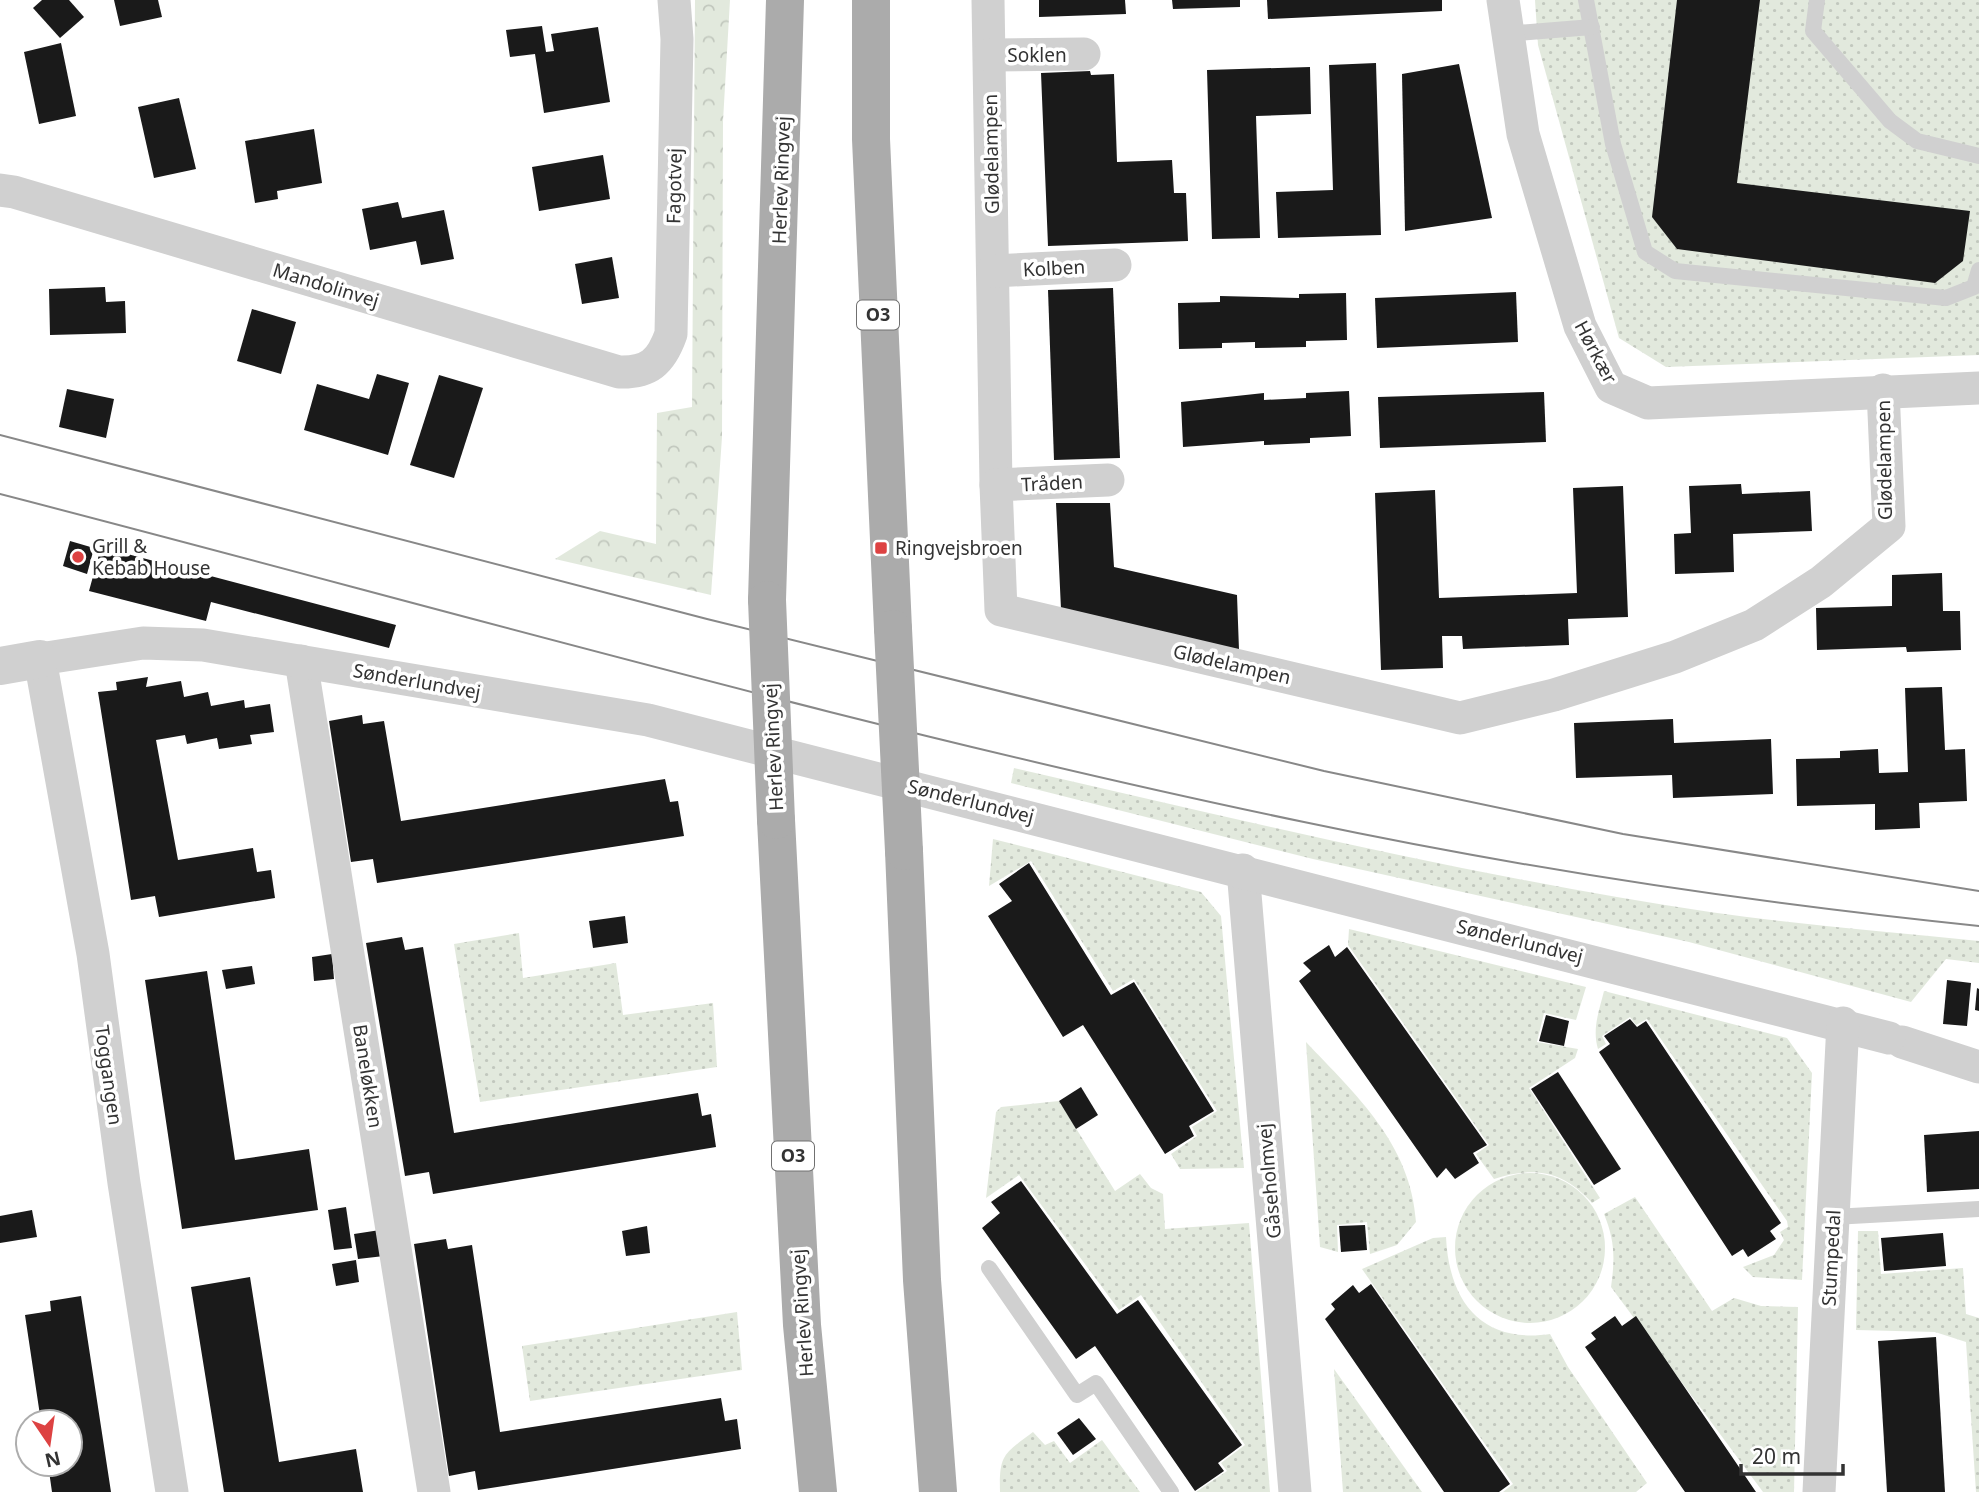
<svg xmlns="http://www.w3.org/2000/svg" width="1979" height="1492" viewBox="0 0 1979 1492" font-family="'Noto Sans',sans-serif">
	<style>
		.grass { fill: url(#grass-dots) }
		.forest { fill: url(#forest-crowns) }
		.building { fill: #1a1a1a }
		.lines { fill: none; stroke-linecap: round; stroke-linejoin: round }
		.service { stroke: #d0d0d0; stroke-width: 16 }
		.minor { stroke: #d0d0d0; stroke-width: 33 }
		.tertiary { stroke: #d0d0d0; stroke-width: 38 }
		.primary { stroke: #ababab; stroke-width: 38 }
		.tram { stroke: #888; stroke-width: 2 }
		.primary-bridge { stroke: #ababab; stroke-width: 38 }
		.poi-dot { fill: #dd4242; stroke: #fff; stroke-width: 2.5 }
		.labels { text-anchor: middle; stroke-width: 7; stroke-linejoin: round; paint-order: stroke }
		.shield { fill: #fff; stroke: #707070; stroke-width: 2 }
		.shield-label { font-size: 18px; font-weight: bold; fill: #333 }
		.street-label { font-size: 19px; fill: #333; stroke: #fff }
		.poi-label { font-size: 19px; fill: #333; stroke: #fff; text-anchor: start }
	</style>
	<defs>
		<pattern id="grass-dots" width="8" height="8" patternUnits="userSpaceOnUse" patternTransform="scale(1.75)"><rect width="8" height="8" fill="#e2e9dd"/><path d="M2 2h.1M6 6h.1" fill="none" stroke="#c2c8be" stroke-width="1.8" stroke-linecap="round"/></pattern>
		<pattern id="forest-crowns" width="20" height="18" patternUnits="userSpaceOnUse" patternTransform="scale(1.75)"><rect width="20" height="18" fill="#e2e9dd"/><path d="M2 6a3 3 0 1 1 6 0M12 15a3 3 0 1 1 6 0" fill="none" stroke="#c2c8be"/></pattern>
	</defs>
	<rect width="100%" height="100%" fill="#fff"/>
	<g class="grass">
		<path d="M1535,0H1979V355L1666,367L1619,338L1538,45Z"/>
		<path d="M1014,768C1245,821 1476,877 1710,912C1799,925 1890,932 1979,941V963L1946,959L1911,1002L1689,942L1313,859L1011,783Z"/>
		<path d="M993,839L1201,892L1221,916L1244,1168L1180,1169L1171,1154L1197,1136L1192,1127L1217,1111L1134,979L1113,991L1031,861L989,886Z"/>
		<path d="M1349,929L1586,987L1576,1020L1544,1013L1537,1042L1578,1049L1575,1058L1529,1088L1600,1198L1592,1203C1563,1171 1535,1166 1494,1179L1476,1154L1489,1145L1348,945Z"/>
		<path d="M519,933L523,978L616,963L623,1015L713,1003L717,1067L480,1102L454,944Z"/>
		<path d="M1604,991L1787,1038L1812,1073L1802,1280L1753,1277L1743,1267L1774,1255L1784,1240L1780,1232L1788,1227L1787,1221L1647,1019L1636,1025L1630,1017L1602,1036L1606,1044L1598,1049C1592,1029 1599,1011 1604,991Z"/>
		<path d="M1306,1042C1356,1095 1411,1144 1416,1222L1397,1245L1370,1254L1367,1222L1337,1225L1338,1252L1320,1247Z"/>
		<path d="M1059,1101L1115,1191L1140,1174L1151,1188L1163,1194L1165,1229L1249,1223L1270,1492H1196L1227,1471L1221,1463L1245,1445L1141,1295L1119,1310L1019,1175L986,1198L996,1112L1001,1107Z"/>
		<circle cx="1530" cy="1248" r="75"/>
		<path d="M1635,1197L1712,1311L1734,1298L1761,1306L1798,1307L1794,1492H1763L1611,1287C1615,1259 1615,1241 1604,1214Z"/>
		<path d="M1858,1231H1878L1881,1274L1963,1268L1966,1314L1979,1318V1492H1976L1966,1342L1935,1332L1856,1330Z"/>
		<path d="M1446,1237C1449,1302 1482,1344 1550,1334L1568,1367L1647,1483L1636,1492H1503L1513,1484L1362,1269L1433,1238Z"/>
		<path d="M737,1312L742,1370L530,1401L522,1346Z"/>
		<path d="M1334,1369L1422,1492H1343Z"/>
		<path d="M1033,1432L1045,1445L1054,1441L1070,1463L1102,1440L1140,1492H1000C999,1454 1004,1454 1033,1432Z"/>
	</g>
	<path class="forest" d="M695,0H730L723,121L722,437L711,595L555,559L600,531L656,544L657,413L692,407Z"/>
	<g class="building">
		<path d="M42,0H69L84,17L60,38L33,8Z"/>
		<path d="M114,0H158L162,17L120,26Z"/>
		<path d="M1039,0H1125L1126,14L1039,17Z"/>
		<path d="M1172,0H1240V7L1173,9Z"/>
		<path d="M1267,0H1442V11L1268,19Z"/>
		<path d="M1677,0H1760L1737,183L1970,211L1963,261L1935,283L1677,249L1652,217Z"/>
		<path d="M542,26L546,52L554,51L551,34L598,27L610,102L544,113L535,54L510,57L506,30Z"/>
		<path d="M61,43L76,116L39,124L24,52Z"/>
		<path d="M1376,63L1381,235L1278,238L1276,192L1333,190L1329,65Z"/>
		<path d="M1459,64L1492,218L1405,231L1402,74Z"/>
		<path d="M1310,67L1311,114L1256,116L1260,238L1212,239L1207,70Z"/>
		<path d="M1090,71L1091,75L1114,74L1117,162L1172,160L1174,193H1186L1188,241L1048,246L1041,73Z"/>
		<path d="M179,98L196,169L154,178L138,107Z"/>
		<path d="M314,129L322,183L277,191L278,199L255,203L245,141Z"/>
		<path d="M603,155L610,199L539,211L532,167Z"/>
		<path d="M398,202L402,218L444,210L454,259L421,265L416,241L370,250L362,209Z"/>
		<path d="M612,257L619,298L582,304L575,264Z"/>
		<path d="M105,287L106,302L125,301L126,333L50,335L49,289Z"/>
		<path d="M1113,288L1120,458L1054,460L1048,290Z"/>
		<path d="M1516,292L1518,342L1377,348L1375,298Z"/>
		<path d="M1346,293L1347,340L1306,341V347L1255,348V342L1222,343V348L1179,349L1178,303L1220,302V296L1299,298V294Z"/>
		<path d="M252,309L296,322L281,374L237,361Z"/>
		<path d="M377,374L409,383L388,455L304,430L317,384L369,399Z"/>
		<path d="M439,375L483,388L454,478L410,465Z"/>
		<path d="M67,389L114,399L106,438L59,427Z"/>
		<path d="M1349,391L1351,436L1310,438V443L1264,445V441L1183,447L1181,402L1264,393V400L1306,398V393Z"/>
		<path d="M1544,392L1546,442L1380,448L1378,397Z"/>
		<path d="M1741,484L1742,494L1810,491L1812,531L1733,534L1734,572L1675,574L1674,534L1691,533L1689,486Z"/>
		<path d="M1623,486L1628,617L1568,619L1569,645L1463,649L1462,636H1442L1443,668L1381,670L1375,493L1435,490L1439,598L1577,593L1573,488Z"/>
		<path d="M1056,503H1110L1114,567L1237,595L1239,650L1061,609Z"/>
		<path d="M70,541L94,548L87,574L63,566Z"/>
		<path d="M101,547L396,625L389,648L211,602L206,621L89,591Z"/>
		<path d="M1942,573L1943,611H1960L1961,650L1907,652L1906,647L1817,650L1816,608L1892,606V575Z"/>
		<path d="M148,677L146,687L181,681L184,697L208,692L211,706L244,700L245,708L270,704L274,732L250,735L252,744L219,749L217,738L187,744L185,735L156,740L178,860L253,848L257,872L271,870L275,898L159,917L155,896L131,900L98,692L117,690L116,682Z"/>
		<path d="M1942,687L1945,750L1965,749L1967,801L1919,803L1920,828L1875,830V804L1797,806L1796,759L1840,758V751L1878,749L1879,773L1908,772L1905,688Z"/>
		<path d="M362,715L363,724L384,721L401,821L665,779L670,802L678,801L684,836L377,883L373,859L351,862L329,721Z"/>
		<path d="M1673,719L1674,743L1771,739L1773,794L1673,798L1672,775L1576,778L1574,723Z"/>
		<path d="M1029,863L1111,995L1134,982L1214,1111L1189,1126L1194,1136L1165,1154L1083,1025L1063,1037L988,916L1012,901L999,884Z"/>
		<path d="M625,916L628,943L593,948L589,921Z"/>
		<path d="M402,937L405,950L423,947L454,1133L698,1093L702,1116L711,1114L716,1147L433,1194L429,1172L405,1176L366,943Z"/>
		<path d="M1329,945L1335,957L1347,947L1487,1145L1473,1153L1479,1163L1455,1179L1446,1168L1437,1178L1299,981L1311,971L1303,963Z"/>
		<path d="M332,954L334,979L314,981L312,957Z"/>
		<path d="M252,966L255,984L226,989L222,970Z"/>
		<path d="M207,971L235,1160L309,1149L318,1210L182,1229L145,980Z"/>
		<path d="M1947,980L1971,983L1967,1026L1943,1024Z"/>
		<path d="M1977,988L1979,989V1011L1975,1010Z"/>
		<path d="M1546,1015L1569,1021L1564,1046L1539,1041Z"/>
		<path d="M1630,1019L1637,1027L1646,1021L1781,1223L1770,1231L1776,1239L1748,1257L1743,1249L1732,1256L1599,1052L1610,1044L1604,1036Z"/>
		<path d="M1558,1072L1621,1169L1594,1185L1531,1089Z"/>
		<path d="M1081,1087L1098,1115L1076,1129L1059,1101Z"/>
		<path d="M1979,1131V1189L1927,1192L1924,1135Z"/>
		<path d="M1021,1181L1117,1314L1138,1300L1242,1445L1218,1463L1224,1471L1195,1491L1095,1346L1076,1359L982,1228L1000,1213L991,1202Z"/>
		<path d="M346,1207L352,1248L334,1250L328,1210Z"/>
		<path d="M32,1210L37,1237L0,1243V1216Z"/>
		<path d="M1365,1225L1367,1250L1341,1252L1339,1226Z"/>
		<path d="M647,1226L650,1253L626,1256L622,1231Z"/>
		<path d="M380,1230L384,1256L358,1259L354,1234Z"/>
		<path d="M1943,1233L1946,1266L1884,1271L1881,1238Z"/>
		<path d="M446,1239L448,1249L472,1245L500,1432L721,1398L725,1421L737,1419L741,1449L478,1490L475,1471L449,1476L414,1244Z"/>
		<path d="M356,1260L359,1282L336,1286L332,1264Z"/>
		<path d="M250,1277L279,1462L356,1449L363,1492H224L191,1287Z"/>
		<path d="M1371,1284L1510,1484L1499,1492H1444L1325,1319L1335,1309L1331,1304L1353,1285L1359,1293Z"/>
		<path d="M81,1296L111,1492H52L48,1464H70V1422H41L25,1315L51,1311L50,1301Z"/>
		<path d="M1615,1316L1622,1326L1636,1316L1756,1492H1685L1585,1347L1596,1339L1591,1333Z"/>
		<path d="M1936,1337L1945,1492H1887L1878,1341Z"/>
		<path d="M1079,1418L1096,1439L1073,1455L1057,1433Z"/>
	</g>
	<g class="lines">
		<g class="service">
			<path d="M1586,0L1613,144L1645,252L1675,271L1946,298L1974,287L1979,270"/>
			<path d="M1817,0L1813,31L1890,121L1917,141L1979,156"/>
			<path d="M1506,34L1592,27"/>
			<path d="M1833,1217L1979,1209"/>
			<path d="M989,1268L1077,1395L1096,1383L1171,1492"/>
		</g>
		<g class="minor">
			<path d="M988,0L996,485L1001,610L1460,718L1554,695L1675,657L1754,625L1821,582L1889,526L1883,390"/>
			<path d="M1503,0L1523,134L1580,326L1611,387L1648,403L1979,388"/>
			<path d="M990,55L1084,54"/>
			<path d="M0,190L14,192L619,372C649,373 661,362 671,334L677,39L674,0"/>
			<path d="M993,271L1115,265"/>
			<path d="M996,485L1108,480"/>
			<path d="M301,661L434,1492"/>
			<path d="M1243,870L1295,1492"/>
			<path d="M1902,1042L1979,1067"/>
			<path d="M172,1492L124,1183L93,954L40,659L143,643L203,645L648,720L1889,1038"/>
			<path d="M1819,1492L1843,1023"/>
		</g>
		<path class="tertiary" d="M0,666L40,659"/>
		<g class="primary">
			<path d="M871,0V139L893,629"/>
			<path d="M767,600L785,0"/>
			<path d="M776,820L802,1325L818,1492"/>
			<path d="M904,851L922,1280L938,1492"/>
		</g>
		<g class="tram">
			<path d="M0,435L707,619L1324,771L1623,834L1979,891"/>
			<path d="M0,494C434,606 866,731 1304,822C1527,869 1753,903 1979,926"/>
		</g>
		<g class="primary-bridge">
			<path d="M767,600L776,820"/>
			<path d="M893,629L904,851"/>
		</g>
	</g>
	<g class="poi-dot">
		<rect x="874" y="541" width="14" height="14" rx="3.5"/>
		<circle cx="78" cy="557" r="7"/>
	</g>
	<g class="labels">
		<g class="shield">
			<rect x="857" y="300.5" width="42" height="29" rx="5"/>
			<rect x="772" y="1141.5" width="42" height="29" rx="5"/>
		</g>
		<g class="shield-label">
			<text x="878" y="321">O3</text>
			<text x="793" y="1162">O3</text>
		</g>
		<g class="street-label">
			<text x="1037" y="62">Soklen</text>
			<text transform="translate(991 154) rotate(-91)" y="7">Glødelampen</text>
			<text transform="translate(781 180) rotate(-88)" y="7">Herlev Ringvej</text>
			<text transform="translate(674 186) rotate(-89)" y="7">Fagotvej</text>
			<text transform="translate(1054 268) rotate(-3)" y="7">Kolben</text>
			<text transform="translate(326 285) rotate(17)" y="7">Mandolinvej</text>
			<text transform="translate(1596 352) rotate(62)" y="7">Hørkær</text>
			<text transform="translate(1884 460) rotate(-91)" y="7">Glødelampen</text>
			<text transform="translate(1052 483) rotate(-3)" y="7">Tråden</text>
			<text transform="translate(1232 664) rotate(13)" y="7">Glødelampen</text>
			<text transform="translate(417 681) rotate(10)" y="7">Sønderlundvej</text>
			<text transform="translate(773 747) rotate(-93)" y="7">Herlev Ringvej</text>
			<text transform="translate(971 801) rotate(14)" y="7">Sønderlundvej</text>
			<text transform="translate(1520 941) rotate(14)" y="7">Sønderlundvej</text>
			<text transform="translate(109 1075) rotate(82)" y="7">Toggangen</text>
			<text transform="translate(368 1076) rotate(81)" y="7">Baneløkken</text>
			<text transform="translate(1269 1181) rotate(-95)" y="7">Gåseholmvej</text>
			<text transform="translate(1831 1258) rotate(-87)" y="7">Stumpedal</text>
			<text transform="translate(802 1313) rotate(-94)" y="7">Herlev Ringvej</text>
		</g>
		<g class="poi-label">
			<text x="92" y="553">Grill &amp;<tspan x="92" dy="22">Kebab House</tspan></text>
			<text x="895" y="555">Ringvejsbroen</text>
		</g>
	</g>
	<g transform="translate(49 1443) rotate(167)"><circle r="33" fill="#ffffff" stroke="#adadad" stroke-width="2"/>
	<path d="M0-5L12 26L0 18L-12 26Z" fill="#dd4242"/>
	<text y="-10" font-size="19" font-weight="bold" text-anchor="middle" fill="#333333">N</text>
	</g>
	<path d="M1741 1464v10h102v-10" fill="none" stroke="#333333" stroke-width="3.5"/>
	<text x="1752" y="1464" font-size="21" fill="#333333" stroke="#ffffff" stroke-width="5" paint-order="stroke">20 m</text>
</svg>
